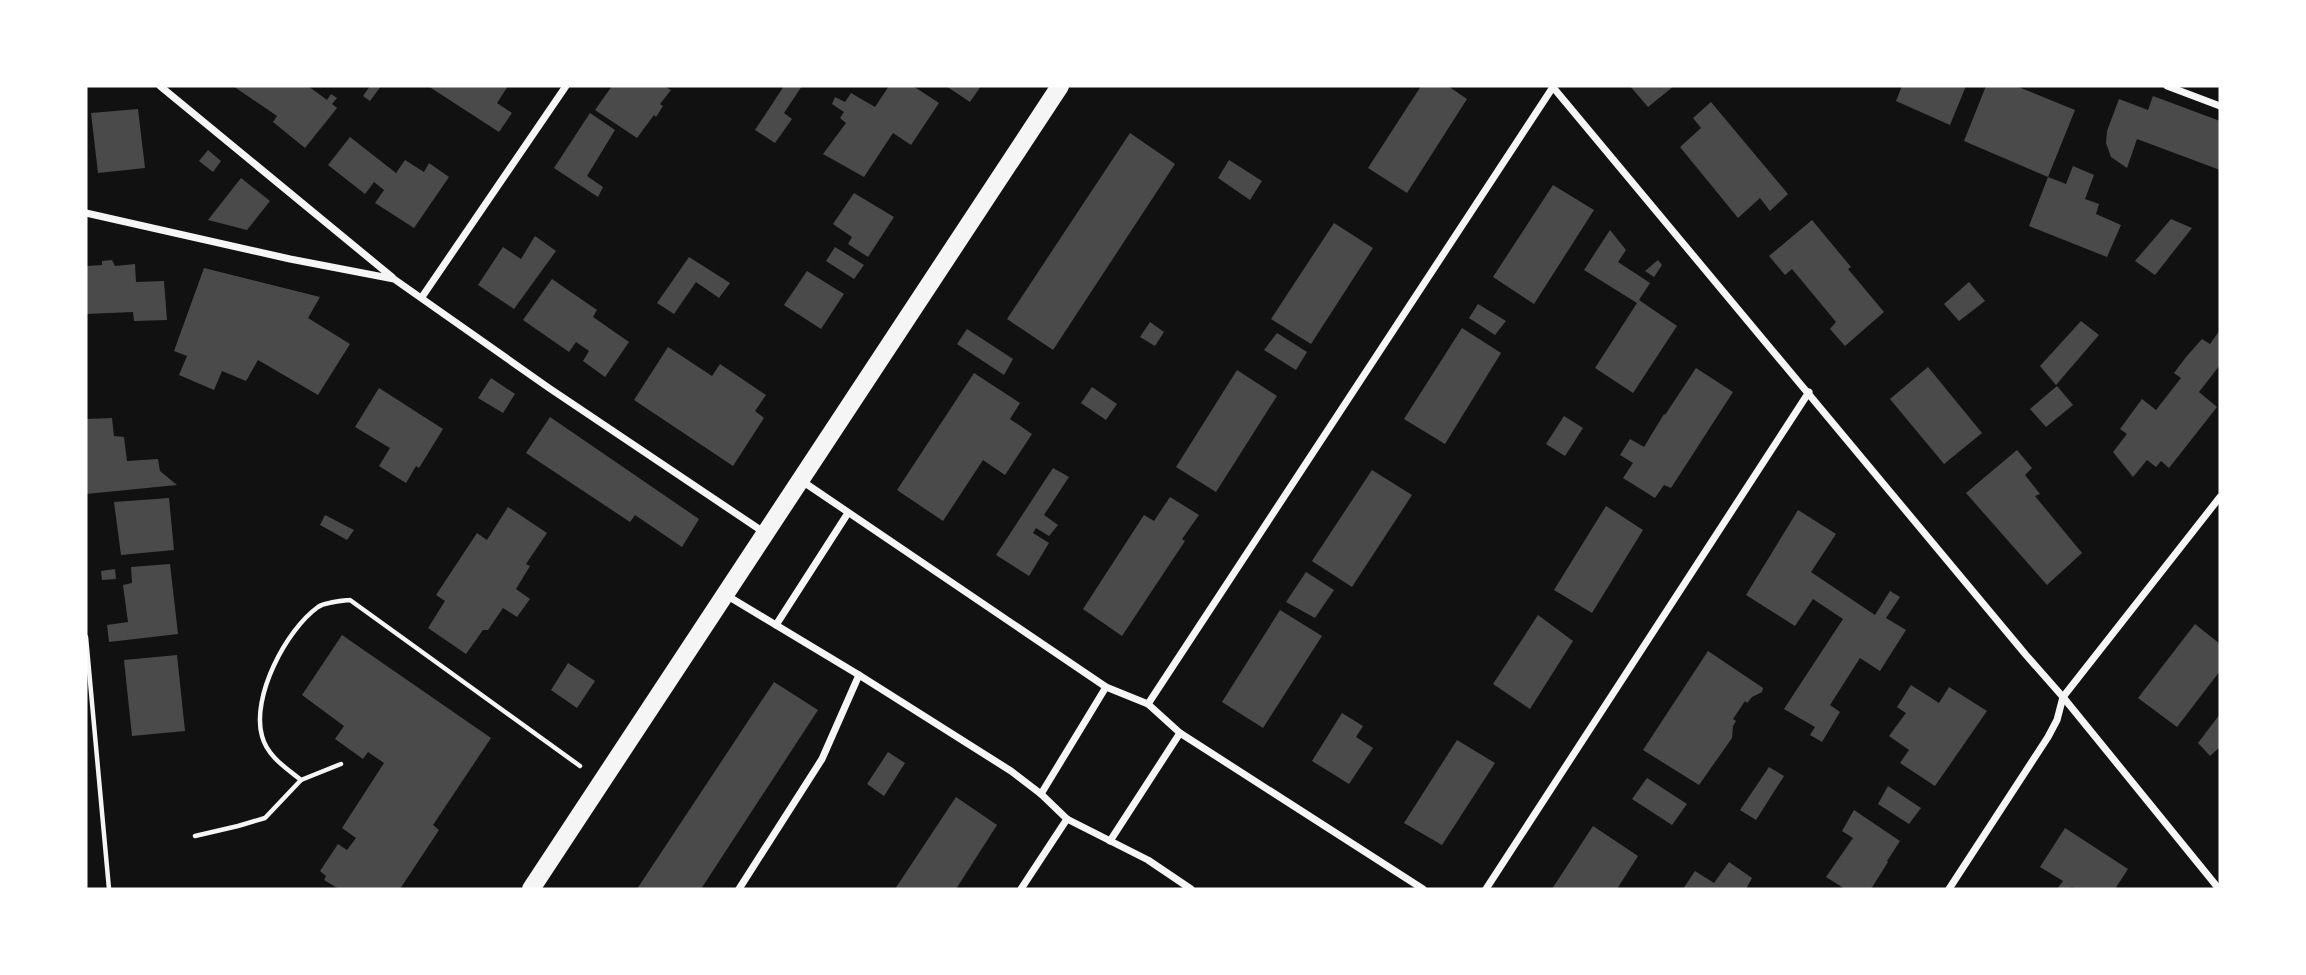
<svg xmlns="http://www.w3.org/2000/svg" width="2306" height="975" viewBox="0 0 2306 975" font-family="Merriweather,serif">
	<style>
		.building { fill: #4a4a4a }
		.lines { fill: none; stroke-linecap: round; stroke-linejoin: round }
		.path { stroke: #f5f5f5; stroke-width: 4.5 }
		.minor { stroke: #f5f5f5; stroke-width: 7 }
		.primary { stroke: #f5f5f5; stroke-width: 18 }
	</style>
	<rect width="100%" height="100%" fill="#111"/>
	<g class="building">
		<path d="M233,86H308L327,100L331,94L337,98L332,104L337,108L305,148L273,122L277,116Z"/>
		<path d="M370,86H381L370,101L363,96Z"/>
		<path d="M428,86H508L497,103L512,113L499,132Z"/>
		<path d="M612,86H664L671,90L660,104L663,106L656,117L654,115L637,138L595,110Z"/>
		<path d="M784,86H802L784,113L792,119L775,143L755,130Z"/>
		<path d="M889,86H913L939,103L911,145L893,133L864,177L823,154L846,123L840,118L844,112L832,104L835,97L845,102L851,93L875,107Z"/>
		<path d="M946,86H981L970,102Z"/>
		<path d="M1421,86H1448L1467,99L1407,193L1368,168Z"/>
		<path d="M1630,86H1674L1648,107Z"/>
		<path d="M1902,86H1966L1950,125L1896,101Z"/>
		<path d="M1986,86H2016L2075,110L2048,177L1964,141Z"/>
		<path d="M2153,96L2220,121V170L2137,139L2127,168L2111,157L2106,143L2107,131L2119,99L2148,110Z"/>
		<path d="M1711,102L1788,194L1770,211L1760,198L1738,218L1680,147L1701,128L1693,118Z"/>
		<path d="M138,109L145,168L98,173L91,113Z"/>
		<path d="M590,113L615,130L587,176L603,187L598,197L554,168Z"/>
		<path d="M1130,133L1175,164L1053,350L1007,319Z"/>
		<path d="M350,137L396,173L405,160L424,172L429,163L449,177L414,228L375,203L384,190L374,182L365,194L328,165Z"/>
		<path d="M208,150L221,161L213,172L199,161Z"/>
		<path d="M1229,160L1262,181L1250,200L1218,178Z"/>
		<path d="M2073,166L2094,175L2085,199L2099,204L2096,214L2121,225L2107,257L2029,226L2048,177L2066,184Z"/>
		<path d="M241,178L270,201L247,230L208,220Z"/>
		<path d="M1553,185L1594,210L1534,304L1493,277Z"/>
		<path d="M854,193L894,217L868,257L848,244L852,237L833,224Z"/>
		<path d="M2171,219L2192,228L2155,275L2135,261Z"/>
		<path d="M1812,220L1851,267L1848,269L1884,312L1845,346L1830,329L1836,322L1792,269L1785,275L1769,256Z"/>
		<path d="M1334,223L1373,248L1311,344L1271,319Z"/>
		<path d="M1610,230L1626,250L1618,262L1650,283L1639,300L1677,326L1633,393L1595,368L1637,303L1584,270Z"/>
		<path d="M535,236L556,251L514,309L478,285L503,247L521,259Z"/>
		<path d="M835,247L864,265L854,279L826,261Z"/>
		<path d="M689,257L730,283L719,298L696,282L674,314L657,303Z"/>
		<path d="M112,260L115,266L135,264L136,282L164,281L167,320L134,321L133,312L86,314V266L102,265V261Z"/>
		<path d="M1658,260L1662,265L1654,277L1645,271Z"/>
		<path d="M204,268L320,297L308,318L350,344L318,395L258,360L246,381L222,371L214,390L179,375L187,356L174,351Z"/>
		<path d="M807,271L844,294L821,329L784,305Z"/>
		<path d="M552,279L597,310L593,317L629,342L605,377L583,361L589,351L576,342L569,352L523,320Z"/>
		<path d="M1969,282L1985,301L1959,321L1944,304Z"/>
		<path d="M1478,304L1506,321L1495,335L1469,318Z"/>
		<path d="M2081,321L2099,335L2056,385L2040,366Z"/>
		<path d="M1150,322L1164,332L1155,346L1140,337Z"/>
		<path d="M1462,328L1501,353L1445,444L1404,419Z"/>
		<path d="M967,329L1013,359L1004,375L957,344Z"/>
		<path d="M2220,330V365L2199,392L2217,407L2169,468L2161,461L2156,467L2147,460L2133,477L2113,452L2127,434L2120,429L2142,399L2156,410L2181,378L2174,373L2186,357L2202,339L2210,344Z"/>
		<path d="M1277,333L1307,352L1296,370L1264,350Z"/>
		<path d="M668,347L712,376L720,364L766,395L755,411L764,418L733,466L634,400Z"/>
		<path d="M1928,367L1982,433L1944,464L1890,399Z"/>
		<path d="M1696,368L1733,392L1671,488L1664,485L1655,498L1623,478L1633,463L1620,455L1630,439L1644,447L1664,414L1665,415Z"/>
		<path d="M1237,370L1277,396L1216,492L1176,467Z"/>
		<path d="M974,373L1020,403L1010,419L1032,434L1005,475L983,460L943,521L897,490Z"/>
		<path d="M491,378L515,394L503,413L478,398Z"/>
		<path d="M2057,386L2073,405L2046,427L2030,409Z"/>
		<path d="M1092,387L1117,404L1106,420L1081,403Z"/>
		<path d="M379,388L443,429L419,468L416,466L406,483L379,466L390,448L355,427Z"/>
		<path d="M1564,416L1583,428L1565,456L1546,444Z"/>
		<path d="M550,417L699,519L682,547L635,515L630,522L526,453Z"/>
		<path d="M112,418L114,436L124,437L127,461L158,459L160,471L177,485L86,494V419Z"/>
		<path d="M2017,450L2032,468L2025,475L2040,494L2035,496L2082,553L2047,585L1966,493Z"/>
		<path d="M1053,468L1069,477L1044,515L1058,525L1049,536L1036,528L1033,533L1049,543L1029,576L996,555Z"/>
		<path d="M1372,470L1412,495L1352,587L1312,561Z"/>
		<path d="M1170,497L1199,515L1182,539L1185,541L1122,636L1083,609L1144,515L1154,521Z"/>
		<path d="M169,498L174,550L121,555L114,502Z"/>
		<path d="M1606,506L1643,530L1592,613L1554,590Z"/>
		<path d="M508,507L547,533L526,564L530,566L516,589L530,599L517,617L503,608L488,630H483L466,654L428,628L445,601L436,595L477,533L487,540Z"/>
		<path d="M1798,510L1836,534L1811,572L1875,615L1890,591L1900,597L1886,618L1906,630L1880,671L1860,658L1830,705L1840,712L1822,742L1810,735L1815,727L1784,709L1843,619L1813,599L1795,626L1746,595Z"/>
		<path d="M325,515L354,530L347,540L320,525Z"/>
		<path d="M170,564L178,634L109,642L107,625L128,622L123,585L132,583L131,567Z"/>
		<path d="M115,569L116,579L102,580L101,571Z"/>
		<path d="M1306,572L1334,590L1315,618L1286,602Z"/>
		<path d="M1280,610L1322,636L1263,728L1222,702Z"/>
		<path d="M1538,615L1573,641L1530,709L1493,684Z"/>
		<path d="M2195,624L2220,644V671L2177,727L2138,698Z"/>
		<path d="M342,635L491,738L433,825L439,830L400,889H339L324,880L326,876L320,871L338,844L347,850L356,838L342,828L384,763L368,752L363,759L335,739L344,726L302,695Z"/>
		<path d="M1708,651L1763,688L1762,692L1752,697L1747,703L1745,701L1733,719L1736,721L1733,726L1732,738L1699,785L1643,750Z"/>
		<path d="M177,655L185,731L132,736L124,660Z"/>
		<path d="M568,663L595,681L577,708L551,690Z"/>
		<path d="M774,682L818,710L701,889H637Z"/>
		<path d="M1911,685L1939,703L1949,687L1987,711L1935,786L1900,763L1909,750L1889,736L1906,713L1897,707Z"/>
		<path d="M1342,713L1363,726L1356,737L1373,748L1349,784L1312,761Z"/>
		<path d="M2220,714V747L2210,756L2198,743Z"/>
		<path d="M1457,740L1495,763L1442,845L1404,823Z"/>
		<path d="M888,752L905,763L884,796L867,784Z"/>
		<path d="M1769,767L1784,776L1756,820L1740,810Z"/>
		<path d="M1647,778L1687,804L1672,825L1632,799Z"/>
		<path d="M1888,786L1921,808L1909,824L1878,804Z"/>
		<path d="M956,797L997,825L956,889H895Z"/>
		<path d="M1854,810L1900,841L1887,861L1888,862L1871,889H1845L1826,877L1853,838L1842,831Z"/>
		<path d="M1593,826L1638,856L1617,889H1552Z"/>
		<path d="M2065,828L2128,869L2115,889H2075L2072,887L2070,889H2057L2063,881L2040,867Z"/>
		<path d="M1729,862L1752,878L1746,889H1683L1695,871L1714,883Z"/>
	</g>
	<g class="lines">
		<g class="path">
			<path d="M86,637L109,889"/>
			<path d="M301,780C286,768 267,756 262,736C251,697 286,630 318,607C326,602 341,601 350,600L580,766"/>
			<path d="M195,836L238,826L265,818L301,780L341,764"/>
		</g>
		<g class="minor">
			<path d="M160,86L392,277"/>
			<path d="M1552,86L2026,655L2063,697L2219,889"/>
			<path d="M2167,86L2220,106"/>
			<path d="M86,213L290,259L394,279L549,388L765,533"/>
			<path d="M422,297L566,86"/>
			<path d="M802,481L1106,687L1148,704L1180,733L1423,889"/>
			<path d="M726,595L859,675L1011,771L1041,794L1067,819L1148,860L1191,889"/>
			<path d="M776,625L848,513"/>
			<path d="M1148,704L1553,87"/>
			<path d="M1041,794L1106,687"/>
			<path d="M1110,841L1180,733"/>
			<path d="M739,889L822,759L859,675"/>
			<path d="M1021,889L1067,819"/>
			<path d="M1486,889L1809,392"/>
			<path d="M1949,889L2048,737L2057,720L2063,697L2220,497"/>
		</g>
		<path class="primary" d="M531,889L1060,86"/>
	</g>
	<rect width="2306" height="975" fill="none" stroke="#ffffff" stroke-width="175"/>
</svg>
